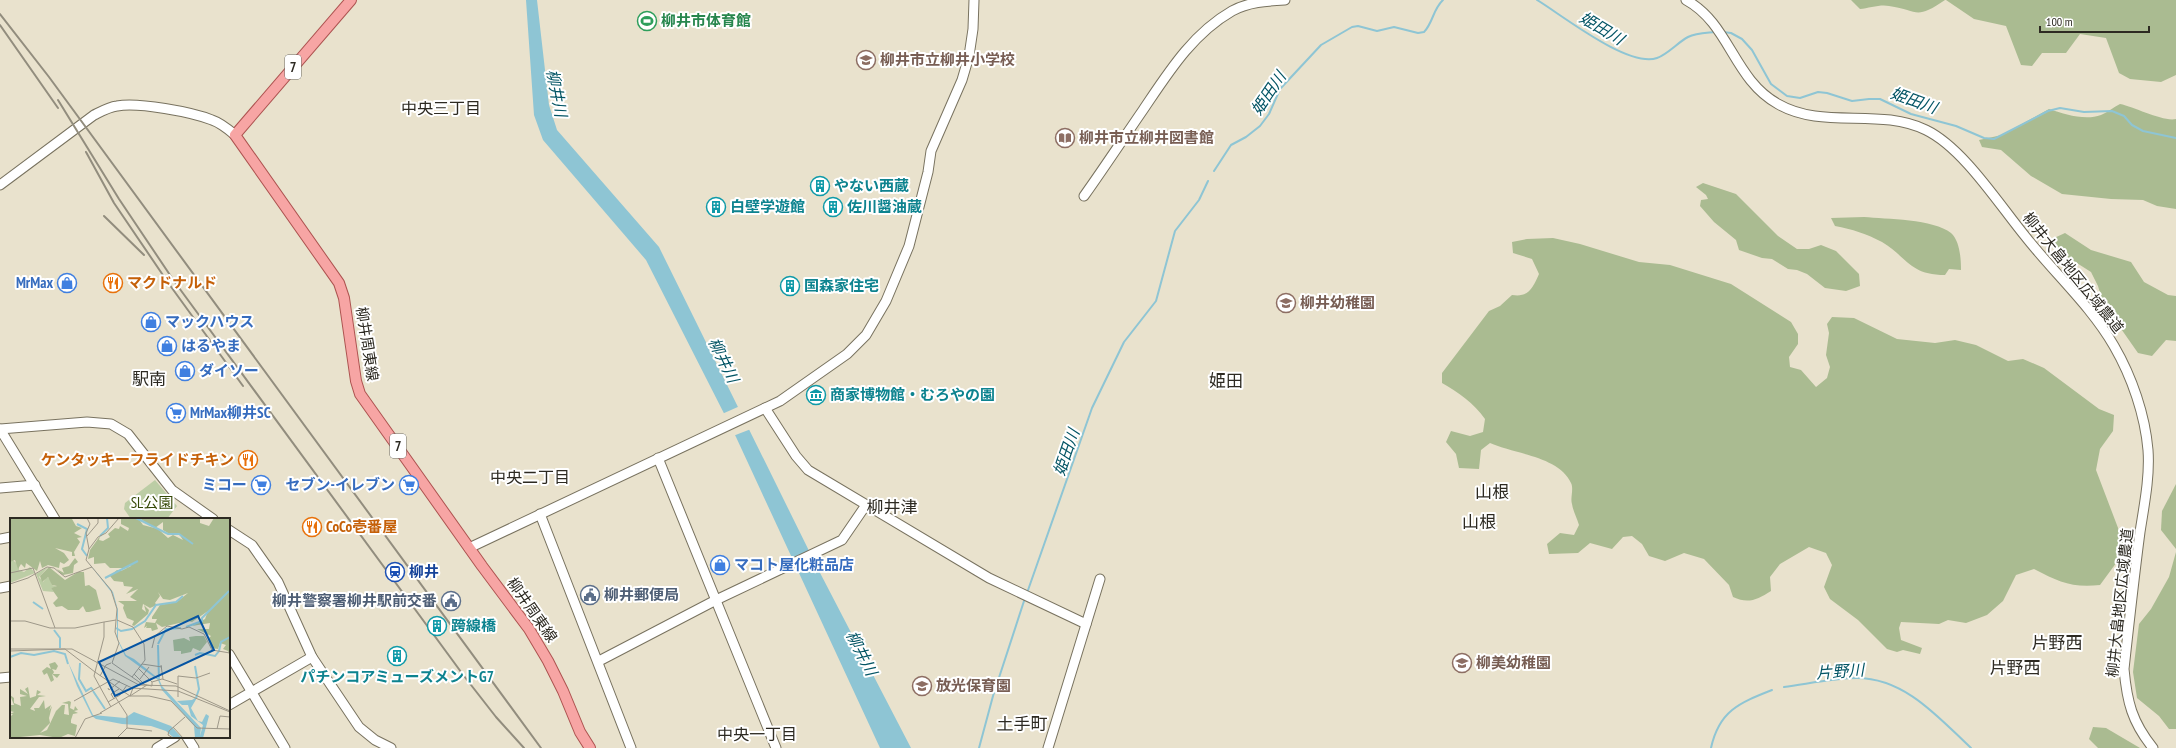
<svg xmlns="http://www.w3.org/2000/svg" width="2176" height="748" viewBox="0 0 2176 748" font-family="'PT Sans Narrow','Noto Sans JP',sans-serif">
	<style>
		.green { fill: #bccda5 }
		.forest { fill: #aabb91 }
		.water { fill: #8ec5d4 }
		.pier { fill: #e9e2cd }
		.lines { fill: none; stroke-linecap: round; stroke-linejoin: round }
		.stream { stroke: #8ec5d4; stroke-width: 2 }
		.secondary-casing { stroke: #78725f; stroke-width: 11 }
		.primary-casing { stroke: #ad5350; stroke-width: 12 }
		.secondary { stroke: #fff; stroke-width: 9 }
		.primary { stroke: #f7a5a4; stroke-width: 10 }
		.rail { stroke: #928d7e; stroke-width: 2 }
		.labels { text-anchor: middle; stroke-width: 4; stroke-linejoin: round; paint-order: stroke }
		.shield { fill: #fff; stroke: #6c6a64; stroke-width: 1 }
		.shield-label { font-size: 14px; font-weight: bold; fill: #2d2a22 }
		.leisure-label { font-size: 15px; font-weight: bold; fill: #27864d; stroke: #fff; text-anchor: start }
		.education-label { font-size: 15px; font-weight: bold; fill: #785e54; stroke: #fff; text-anchor: start }
		.culture-label { font-size: 15px; font-weight: bold; fill: #0d838f; stroke: #fff; text-anchor: start }
		.street-label { font-size: 15px; fill: #2d2a22; stroke: #fff }
		.shop-label { font-size: 15px; font-weight: bold; fill: #366cbe; stroke: #fff; text-anchor: start }
		.food-label { font-size: 15px; font-weight: bold; fill: #c56008; stroke: #fff; text-anchor: start }
		.park-label { font-size: 15px; fill: #344805; stroke: #fff }
		.transit-label { font-size: 15px; font-weight: bold; fill: #164399; stroke: #fff; text-anchor: start }
		.service-label { font-size: 15px; font-weight: bold; fill: #4e5e75; stroke: #fff; text-anchor: start }
		.water-label { font-size: 16px; font-style: italic; fill: #045565; stroke: #fff }
		.neighbourhood-label { font-size: 16px; fill: #2d2a22; stroke: #fff }
		.quarter-label { font-size: 17px; fill: #2d2a22; stroke: #fff }
		.inset-river { fill: none; stroke: #8ec5d4; stroke-width: 2 }
		.inset-road { fill: none; stroke: #9e9889; stroke-width: 1 }
		.view { fill: #0554a3; fill-opacity: 0.15; stroke: #0554a3; stroke-width: 2 }
		.inset-edge { fill: none; stroke: #2d2a22; stroke-width: 2 }
	</style>
	<rect width="100%" height="100%" fill="#e9e2cd"/>
	<path class="green" d="M155,480L177,506L167,519H131L124,509L125,503Z"/>
	<g class="forest">
		<path d="M1851,0H1945C1914,21 1919,10 1889,6C1881,4 1869,8 1860,9Z"/>
		<path d="M1946,0H2176V75L2161,82L2130,79L2119,73L2106,38L2080,34L2066,53H2042L2032,66L2021,65L2006,26L1974,19Z"/>
		<path d="M2120,104C2135,107 2163,122 2176,119V209L2157,206L2143,200L2111,199L2062,194L2031,176L2001,150L1982,147L1979,140L2002,135L2049,109C2064,114 2085,121 2101,115C2108,112 2114,107 2120,104Z"/>
		<path d="M1703,183L1736,194L1778,236L1797,249H1809L1821,245L1836,251L1859,274L1860,286L1846,291L1825,288L1807,274L1797,270L1788,269L1772,259L1762,258L1739,250L1736,240L1714,222L1700,206L1701,200L1708,199L1706,195L1696,187Z"/>
		<path d="M1864,217C1886,219 1934,219 1951,233C1960,241 1961,259 1961,270L1949,269L1945,275C1910,275 1908,258 1882,242C1867,234 1852,229 1835,226L1831,218Z"/>
		<path d="M2065,233L2091,250L2131,262L2144,282L2168,295L2176,296V341L2166,340L2152,356L2138,353L2103,303L2098,286L2091,272L2061,253L2052,239Z"/>
		<path d="M1553,238L1580,244L1639,262L1670,265L1731,284L1791,322L1798,334V344L1789,357L1790,367L1801,370L1816,387L1827,378L1830,367L1826,355L1829,333L1827,324L1832,317L1854,318L1897,339L1935,343L1955,340L1976,345L2008,361L2023,359L2044,368L2099,409L2114,415L2113,431L2100,449L2096,470L2123,541L2122,555L2100,585C2072,588 2059,582 2034,569L2016,575L2003,601L1987,615L1966,623L1948,620L1939,624L1901,622L1899,628L1901,640L1922,648L1920,654L1903,650L1897,652L1887,649L1858,620L1830,599L1824,587L1832,565L1826,553L1809,547L1780,564L1770,577L1771,591C1757,600 1748,604 1733,597L1729,585L1704,559L1684,553L1665,561L1649,556L1642,544L1632,536L1623,537L1612,549L1590,543L1578,553L1549,554L1547,544L1560,533L1574,535L1579,525C1577,518 1573,511 1572,504C1570,498 1574,489 1571,483C1559,456 1514,454 1490,443L1481,450L1479,469L1459,468L1456,454L1446,442L1451,431L1470,436L1483,432L1485,419C1474,403 1458,392 1442,383V373L1489,311L1500,306L1512,295C1529,298 1533,287 1539,274L1532,259L1513,253L1512,242L1527,239Z"/>
		<path d="M2176,484V549L2161,530L2162,511Z"/>
		<path d="M2176,552V729H2169L2159,716L2137,698L2133,672L2139,624L2151,609L2169,577Z"/>
		<path d="M2093,727L2106,728L2140,748H2098L2089,739Z"/>
	</g>
	<path class="water" d="M526,0H537L549,105L557,130L659,247L817,567L911,748H880L736,437L646,260L543,140L534,115Z"/>
	<path class="pier" d="M740,406L751,429L733,436L722,414Z"/>
	<g class="lines">
		<g class="stream">
			<path d="M1537,0C1562,15 1628,68 1657,58C1668,54 1677,43 1688,37C1696,33 1706,33 1715,32"/>
			<path d="M1723,32L1731,33L1742,39L1752,50L1771,84L1787,96L1800,98L1818,92L1827,93L1852,101L1869,99H1880L1911,114L1956,126L1984,138L1994,139L2048,111L2060,108L2084,112L2112,111L2124,116L2132,125L2143,131L2176,138"/>
			<path d="M1214,171L1231,145L1246,137L1260,126L1269,114L1280,89L1321,45L1352,27L1358,26L1377,31L1394,27L1418,33L1424,32C1433,23 1433,9 1443,0"/>
			<path d="M1027,593L1092,408L1124,342L1156,301L1175,231L1199,200L1208,181"/>
			<path d="M1784,687C1807,684 1833,678 1857,678C1905,678 1939,718 1971,748"/>
			<path d="M979,748L993,696L1025,598"/>
			<path d="M1711,748C1719,711 1739,703 1772,690"/>
		</g>
		<g class="secondary-casing">
			<g id="secondary">
				<path d="M1686,0C1730,24 1733,79 1778,104C1823,130 1879,107 1926,130C1963,148 1998,203 2025,236C2054,273 2091,306 2114,346C2132,377 2145,415 2148,450C2150,477 2144,506 2140,532C2134,578 2129,623 2124,669C2127,702 2132,722 2153,748"/>
				<path d="M0,185L94,115C102,111 109,107 117,106C138,102 192,112 212,120C221,123 228,129 235,135"/>
				<path d="M1084,196C1104,168 1123,139 1143,110C1168,73 1192,34 1232,11C1248,2 1267,1 1285,0"/>
				<path d="M765,408L796,456L808,470L989,578L1086,624"/>
				<path d="M0,429L87,422L111,424L128,434L172,490L213,519"/>
				<path d="M0,429L55,519"/>
				<path d="M658,458L776,748"/>
				<path d="M0,488L35,485"/>
				<path d="M540,514L631,748"/>
				<path d="M229,530L252,545L278,582L312,657L359,727L375,740L391,748"/>
				<path d="M0,539L11,537"/>
				<path d="M469,548L780,401L847,354L866,335L886,301L909,246L928,172L931,151L962,80L969,56L973,29L974,0"/>
				<path d="M0,588L11,586"/>
				<path d="M229,654L285,748"/>
				<path d="M599,661L716,600L842,540L866,505"/>
				<path d="M0,678L11,677"/>
				<path d="M229,705L312,657"/>
				<path d="M187,737L194,748"/>
				<path d="M157,748L175,737"/>
				<path d="M1048,748L1100,579"/>
			</g>
		</g>
		<g class="primary-casing">
			<path id="primary" d="M351,0L235,135L339,283L344,298L356,381L360,394L482,566L529,629L548,661L563,691L580,732L590,748"/>
		</g>
		<use href="#secondary" class="secondary"/>
		<use href="#primary" class="primary"/>
		<g class="rail">
			<path d="M0,14L49,77L541,748"/>
			<path d="M0,25L58,108"/>
			<path d="M58,100L119,199L174,281L464,676L496,717L524,748"/>
			<path d="M86,152L114,203L169,284L243,386"/>
			<path d="M104,216L144,255"/>
		</g>
	</g>
	<defs>
		<g id="stadium-ring" transform="scale(1)"><circle r="9.5" fill="#fff" stroke="#2e9e5b" stroke-width="1.5"/><path d="M0-5a6.5 5 0 1 0 0 10a6.5 5 0 1 0 0-10ZM-3.5-1.8h7v3.6h-7Z" fill="#2e9e5b"/></g>
		<g id="school-ring" transform="scale(1)"><circle r="9.5" fill="#fff" stroke="#8d6e63" stroke-width="1.5"/><path d="M0-5L7-2L0 1L-7-2ZM-4 1L0 2.5L4 1V4Q0 6-4 4Z" fill="#8d6e63"/></g>
		<g id="library-ring" transform="scale(1)"><circle r="9.5" fill="#fff" stroke="#8d6e63" stroke-width="1.5"/><path d="M-6-4Q-3-5.5-.7-3.5V5Q-3 3-6 4ZM6-4Q3-5.5 .7-3.5V5Q3 3 6 4Z" fill="#8d6e63"/></g>
		<g id="building-ring" transform="scale(1)"><circle r="9.5" fill="#fff" stroke="#0f9aa8" stroke-width="1.5"/><path d="M-4-6H4V6H1V3H-1V6H-4ZM-2.5-4.3h1.7v1.8h-1.7ZM.8-4.3h1.7v1.8H.8ZM-2.5-1h1.7V.8h-1.7ZM.8-1h1.7V.8H.8Z" fill="#0f9aa8"/></g>
		<g id="shop-ring" transform="scale(1)"><circle r="9.5" fill="#fff" stroke="#3f7fe0" stroke-width="1.5"/><path d="M-5-2.5h2.3a2.7 3.5 0 0 1 5.4 0H5L5.5 6h-11ZM-1.5-2.5h3a1.5 2.3 0 0 0-3 0Z" fill="#3f7fe0"/></g>
		<g id="restaurant-ring" transform="scale(1)"><circle r="9.5" fill="#fff" stroke="#e8710a" stroke-width="1.5"/><path d="M-5-6h1v4h1v-4h1v4h1v-4h1v5L-1.5 .5V6h-2V.5L-5-1ZM5-6V6H3V1.5H1.5Q1.5-4 5-6Z" fill="#e8710a"/></g>
		<g id="museum-ring" transform="scale(1)"><circle r="9.5" fill="#fff" stroke="#0f9aa8" stroke-width="1.5"/><path d="M0-6L6-3V-2H-6V-3ZM-5-1h2V3h-2ZM-1-1h2V3h-2ZM3-1h2V3H3ZM-6 4H6V6H-6Z" fill="#0f9aa8"/></g>
		<g id="supermarket-ring" transform="scale(1)"><circle r="9.5" fill="#fff" stroke="#3f7fe0" stroke-width="1.5"/><path d="M-6-5.5h2.5l.6 2H6L4.5 2H-2.5L-4.4-4H-6ZM-1.5 3.2a1.3 1.3 0 1 0 .1 0ZM3 3.2a1.3 1.3 0 1 0 .1 0Z" fill="#3f7fe0"/></g>
		<g id="station-ring" transform="scale(1)"><circle r="9.5" fill="#fff" stroke="#1a4fb4" stroke-width="1.5"/><path d="M-3-6H3Q5-6 5-4V2Q5 4 3 4L4.5 6H3L1.5 4h-3L-3 6H-4.5L-3 4Q-5 4-5 2V-4Q-5-6-3-6ZM-3.5-4v3h7v-3ZM-3.5 1v1.5H-2V1ZM2 1v1.5H3.5V1Z" fill="#1a4fb4"/></g>
		<g id="civic-ring" transform="scale(1)"><circle r="9.5" fill="#fff" stroke="#5c6f8a" stroke-width="1.5"/><path d="M-.6-6.5H3V-4.5H.6V-3L4-1V1h2V6H-6V1h2V-1L-.6-3ZM-1.2 2.5V6h2.4V2.5Z" fill="#5c6f8a"/></g>
	</defs>
	<g fill-rule="evenodd">
		<use href="#stadium-ring" x="647" y="21"/>
		<use href="#school-ring" x="866" y="60"/>
		<use href="#library-ring" x="1065" y="138"/>
		<use href="#building-ring" x="820" y="186"/>
		<use href="#building-ring" x="716" y="207"/>
		<use href="#building-ring" x="833" y="207"/>
		<use href="#shop-ring" x="67" y="283"/>
		<use href="#restaurant-ring" x="113" y="283"/>
		<use href="#building-ring" x="790" y="286"/>
		<use href="#school-ring" x="1286" y="303"/>
		<use href="#shop-ring" x="151" y="322"/>
		<use href="#shop-ring" x="167" y="346"/>
		<use href="#shop-ring" x="185" y="371"/>
		<use href="#museum-ring" x="816" y="395"/>
		<use href="#supermarket-ring" x="176" y="413"/>
		<use href="#restaurant-ring" x="248" y="460"/>
		<use href="#supermarket-ring" x="261" y="485"/>
		<use href="#supermarket-ring" x="409" y="485"/>
		<use href="#restaurant-ring" x="312" y="527"/>
		<use href="#shop-ring" x="720" y="565"/>
		<use href="#station-ring" x="395" y="572"/>
		<use href="#civic-ring" x="590" y="595"/>
		<use href="#civic-ring" x="451" y="601"/>
		<use href="#building-ring" x="437" y="626"/>
		<use href="#building-ring" x="397" y="656"/>
		<use href="#school-ring" x="1462" y="663"/>
		<use href="#school-ring" x="922" y="686"/>
	</g>
	<g class="labels">
		<g class="shield">
			<rect x="285" y="55" width="16" height="24" rx="3"/>
			<rect x="390" y="434" width="16" height="24" rx="3"/>
		</g>
		<g class="shield-label">
			<text x="293" y="72">7</text>
			<text x="398" y="451">7</text>
		</g>
		<g class="leisure-label">
			<text x="661" y="26">柳井市体育館</text>
		</g>
		<g class="education-label">
			<text x="880" y="65">柳井市立柳井小学校</text>
			<text x="1079" y="143">柳井市立柳井図書館</text>
			<text x="1300" y="308">柳井幼稚園</text>
			<text x="1476" y="668">柳美幼稚園</text>
			<text x="936" y="691">放光保育園</text>
		</g>
		<g class="culture-label">
			<text x="834" y="191">やない西蔵</text>
			<text x="730" y="212">白壁学遊館</text>
			<text x="847" y="212">佐川醤油蔵</text>
			<text x="804" y="291">国森家住宅</text>
			<text x="830" y="400">商家博物館・むろやの園</text>
			<text x="451" y="631">跨線橋</text>
			<text x="397" y="682" text-anchor="middle">パチンコアミューズメントG7</text>
		</g>
		<g class="street-label">
			<text transform="translate(2073 273) rotate(51)" y="5">柳井大畠地区広域農道</text>
			<text transform="translate(367 344) rotate(81)" y="5">柳井周東線</text>
			<text transform="translate(2120 603) rotate(-84)" y="5">柳井大畠地区広域農道</text>
			<text transform="translate(532 610) rotate(55)" y="5">柳井周東線</text>
		</g>
		<g class="shop-label">
			<text x="53" y="288" text-anchor="end">MrMax</text>
			<text x="165" y="327">マックハウス</text>
			<text x="181" y="351">はるやま</text>
			<text x="199" y="376">ダイソー</text>
			<text x="190" y="418">MrMax柳井SC</text>
			<text x="247" y="490" text-anchor="end">ミコー</text>
			<text x="395" y="490" text-anchor="end">セブン-イレブン</text>
			<text x="734" y="570">マコト屋化粧品店</text>
		</g>
		<g class="food-label">
			<text x="127" y="288">マクドナルド</text>
			<text x="234" y="465" text-anchor="end">ケンタッキーフライドチキン</text>
			<text x="326" y="532">CoCo壱番屋</text>
		</g>
		<g class="park-label">
			<text x="152" y="508">SL公園</text>
		</g>
		<g class="transit-label">
			<text x="409" y="577">柳井</text>
		</g>
		<g class="service-label">
			<text x="604" y="600">柳井郵便局</text>
			<text x="437" y="606" text-anchor="end">柳井警察署柳井駅前交番</text>
		</g>
		<g class="water-label">
			<text transform="translate(1602 28) rotate(31)" y="6">姫田川</text>
			<text transform="translate(557 93) rotate(79)" y="6">柳井川</text>
			<text transform="translate(1268 93) rotate(-56)" y="6">姫田川</text>
			<text transform="translate(1914 100) rotate(20)" y="6">姫田川</text>
			<text transform="translate(724 360) rotate(64)" y="6">柳井川</text>
			<text transform="translate(1066 452) rotate(-71)" y="6">姫田川</text>
			<text transform="translate(862 653) rotate(63)" y="6">柳井川</text>
			<text transform="translate(1840 671) rotate(-4)" y="6">片野川</text>
		</g>
		<g class="neighbourhood-label">
			<text x="441" y="114">中央三丁目</text>
			<text x="530" y="483">中央二丁目</text>
			<text x="757" y="740">中央一丁目</text>
		</g>
		<g class="quarter-label">
			<text x="149" y="385">駅南</text>
			<text x="1226" y="387">姫田</text>
			<text x="1492" y="498">山根</text>
			<text x="892" y="513">柳井津</text>
			<text x="1479" y="528">山根</text>
			<text x="2057" y="649">片野西</text>
			<text x="2015" y="674">片野西</text>
			<text x="1022" y="730">土手町</text>
		</g>
	</g>
	<g transform="translate(10 518)">
		<rect width="220" height="220" fill="#e9e2cd"/>
		<path d="M0,40L9,47V52L14,54L20,49L25,55L0,65ZM38,49L29,59L33,64L37,59L41,62L42,67L47,69L41,70L44,74L33,73L26,56Z" fill="#bccda5"/>
		<path d="M0,0L62,1L66,8L72,10L64,15L72,19L67,20L70,24L64,34L65,38H62V34L45,30L54,35L59,42L54,46L50,44L49,50L38,47L32,50L30,43L27,53L16,45L15,50L11,46L8,51L5,42L0,44ZM111,0H128L133,7L148,11L158,20L163,17L173,22L169,16L161,17L153,12V4L145,10L129,0H190V5L199,8L204,0H220V139L218,133L213,131L216,127L210,125L208,131L201,130L198,121L201,118L187,111H199L200,105L182,108L195,101L198,93L182,104L178,103L152,109L146,105L148,111L142,113L141,110H136L137,108L134,110L136,104L145,105L147,101H142V99L150,87L167,84L178,75L160,82L153,81L148,74L150,78L145,85L147,87L140,90L133,86L132,91L136,94L134,87L139,92L138,96L124,108L122,107L124,103L117,100L113,90L114,87L108,83H127L120,79L128,71L116,76L123,69L114,68L113,64L104,63L100,58L107,52L111,53L121,48V46L117,50H100L95,45L84,46V39L78,41L80,32L90,18L89,22L93,23L100,19L98,16L105,10L109,11L110,8L118,13L119,10L111,6ZM65,40L68,44L64,47L63,55L53,57L51,56L47,51L54,55L52,50L59,48ZM39,49L55,62L68,54H74L75,68L79,67L86,72L91,91L79,94H76L73,88L69,92H58L52,88L46,89L43,85L48,80L41,70L47,68L42,67L38,59L32,64L30,58ZM186,118H194L197,124L190,133L183,130L181,134L171,136V133H164L163,122L174,120L180,123L179,119ZM45,144L48,148L46,152L42,151L44,154L43,156H50L47,160L42,156L44,162L41,164L37,155L34,157L32,153L37,149L41,151L39,146ZM18,169L20,180L26,178L27,172L31,174L27,177L36,178L29,179L20,191L25,193L24,190H29L34,182L35,191L41,187L39,193L42,188L39,200L40,205L30,215L37,212L46,193L52,187H55L54,196L59,197L58,186L52,185L59,183L61,184L60,190L64,192L65,188L68,192L64,193L68,195L63,196L61,202V205L67,207L65,218L58,216L49,220L30,217L0,220V199L3,196H0L4,194L0,193V187H4L0,177L4,180V185L11,188L10,179L17,178L10,176V171L18,176L15,171Z" fill="#aabb91"/>
		<path d="M77,43L103,74L108,92V122L116,137L124,141L149,161L152,168L191,210L190,218L193,207L181,198L178,187H172L167,183L182,182L188,178L181,190L188,203L192,204L196,196L199,198L193,220H185L184,208L152,172L148,162L115,138L107,121V91L102,75ZM58,144L83,197L115,200L124,194L161,208L172,220H164L156,213L141,208L112,206L86,201L82,198L67,168Z" fill="#8ec5d4"/>
		<path class="inset-river" d="M126,0L158,16H169L183,26M67,6L77,11L72,31L77,38M90,18L98,10L97,0M95,60L128,43M23,84L33,91M176,109L192,103V100L219,73M106,110L111,113L122,111L135,103L146,87L166,84L173,78M44,112L50,120V130M148,126L156,111L171,110M148,127L149,162M185,137L190,135L205,138L209,133L211,124L220,119M0,139L11,135L24,137L44,133L55,136L58,146M70,145L69,161L76,173L81,170L83,172M185,148L189,171L186,180M83,173L95,191"/>
		<path class="inset-road" d="M77,0L80,6L76,15L79,31L76,42L101,72L107,91L105,114L109,125L102,145L132,166L142,168V164M77,18L88,5V0M79,31L88,19L96,15L109,0M0,55L23,50L45,110M0,66L18,60L37,49L44,50L55,59L82,49M107,102L123,109L134,126L135,142L122,159M0,103H15L40,110H65L94,104M142,130L145,118L157,108L172,111L179,109L194,116L202,132L220,135M0,131H62L129,167L166,168L220,193M0,133L55,131L85,154M132,146L152,149M151,147L153,161M129,151L142,164L152,161L167,166M85,154L120,178L123,170M124,156L134,166M90,158L96,147L101,145M130,161L139,149M98,170L99,172L110,163M120,178L137,167M168,179V158L186,160L200,155M106,180L117,197V210L107,220M104,181L101,176L109,171M64,183L103,161L122,170L168,173L220,194M98,184L110,177L117,167M101,189L84,158L94,119V104L106,102M90,195L119,178H139L161,183L187,210L220,211M163,209L173,220M117,210L142,213M207,211L210,198L220,199M65,220L75,201L92,195M163,220L158,217L159,213L175,199"/>
		<path class="view" d="M188,98L204,132L105,178L89,144Z"/>
		<rect width="220" height="220" class="inset-edge"/>
	</g>
	<path d="M2040 26v6h109v-6" fill="none" stroke="#2d2a22" stroke-width="2"/>
	<text x="2046" y="26" font-size="12" fill="#2d2a22" stroke="#ffffff" stroke-width="3" paint-order="stroke">100 m</text>
</svg>
